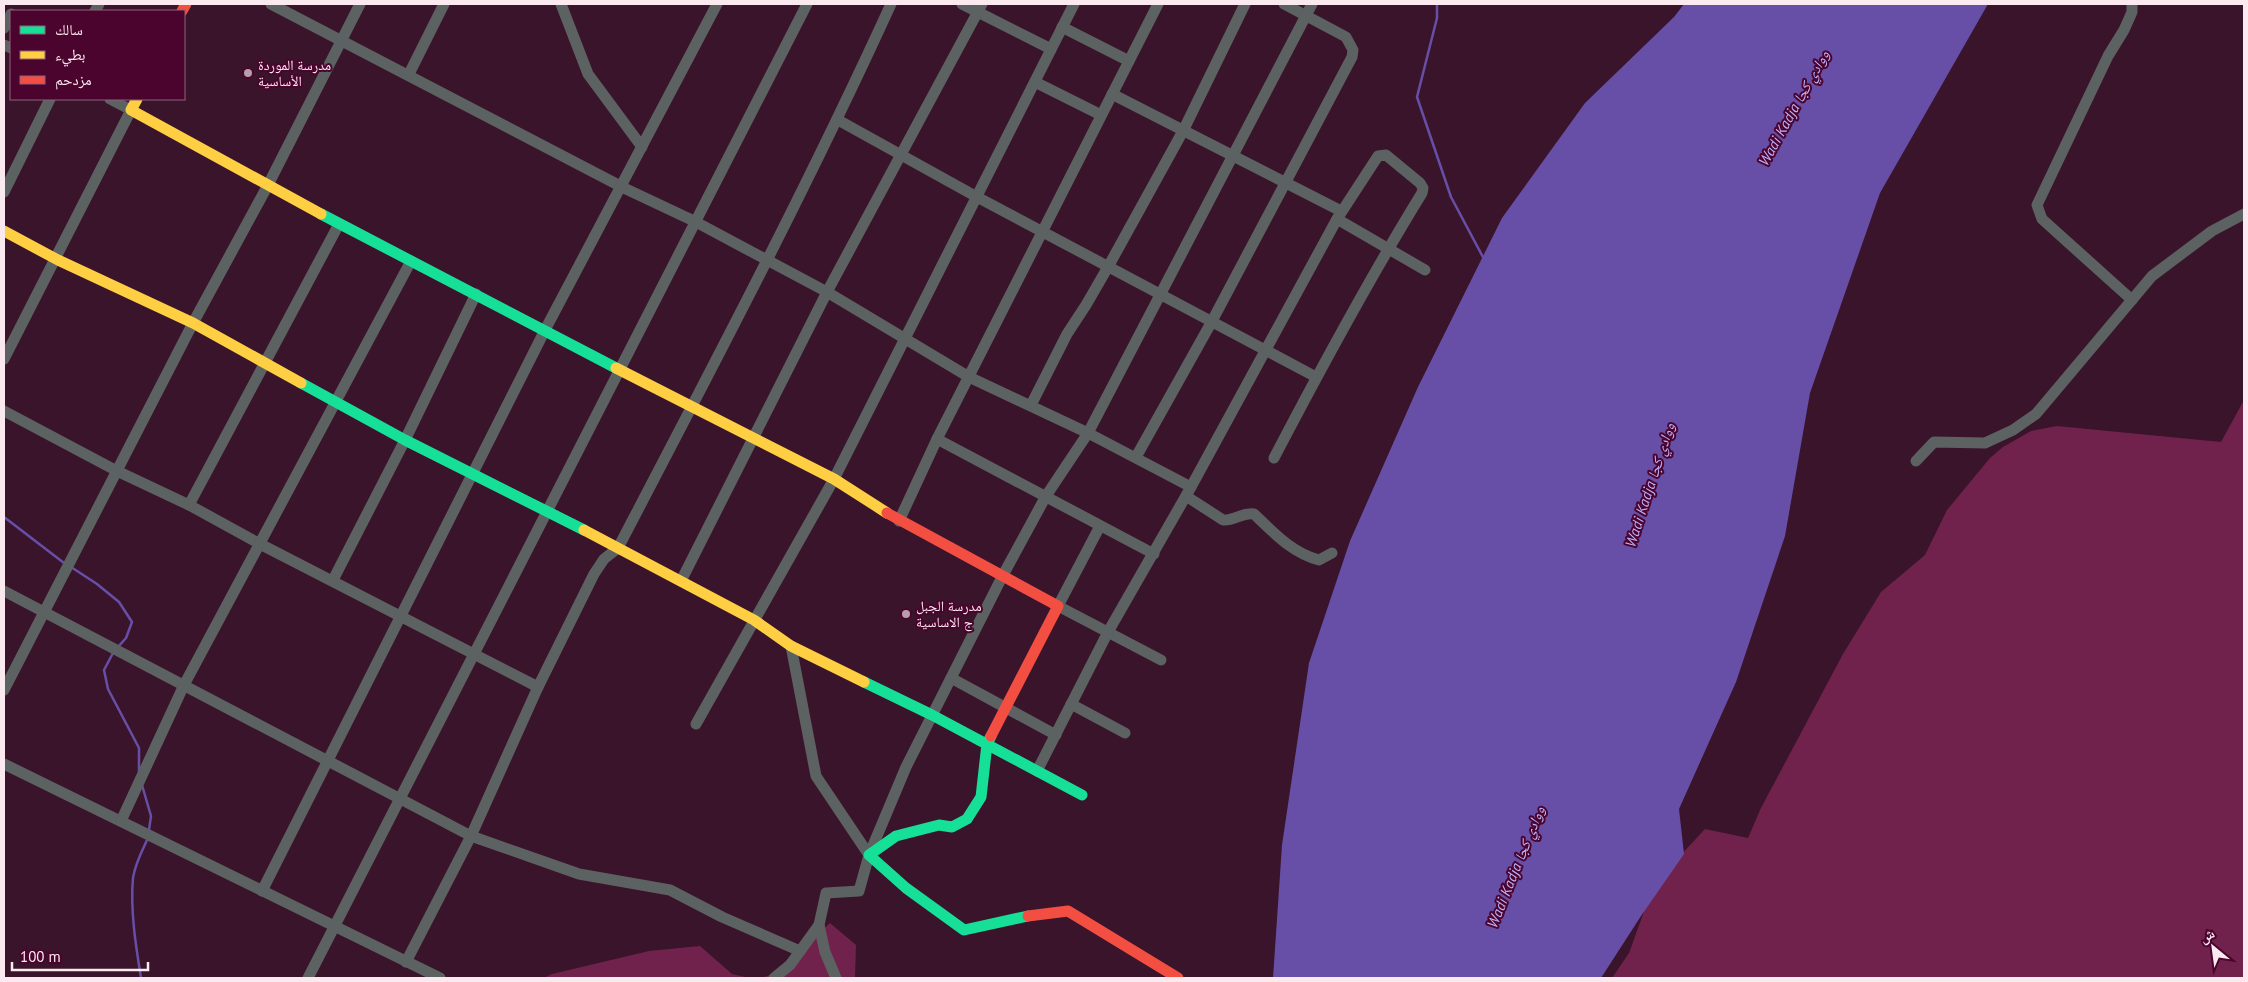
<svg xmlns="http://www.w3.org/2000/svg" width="2248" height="982" viewBox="0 0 2248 982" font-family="'PT Sans','Noto Naskh Arabic',sans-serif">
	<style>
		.green { fill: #70224c }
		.water { fill: #674fa8 }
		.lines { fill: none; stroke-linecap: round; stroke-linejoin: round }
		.stream { stroke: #674fa8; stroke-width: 2.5 }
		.street { stroke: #5c6161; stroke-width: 11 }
		.fast { stroke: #16e098; stroke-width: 11 }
		.slow { stroke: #ffcf43; stroke-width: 11 }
		.jam { stroke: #f24e42; stroke-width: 11 }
		.poi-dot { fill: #b79eab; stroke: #4a042d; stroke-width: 2 }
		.labels { text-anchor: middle; stroke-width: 4; stroke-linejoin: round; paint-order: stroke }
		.poi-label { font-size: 14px; fill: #fbe9f0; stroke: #4a042d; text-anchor: start }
		.water-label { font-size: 15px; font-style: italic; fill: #beb2fc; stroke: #4a042d }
	</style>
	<rect width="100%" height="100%" fill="#3a142a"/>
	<g class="green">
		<path d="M2244,400V978H1612L1629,953L1654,884L1705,829L1748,838L1761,808L1843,654L1881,592L1925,555L1947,510L1990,458L2003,447L2031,431L2057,426L2221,442Z"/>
		<path d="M830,923L856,945L855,978H761L770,975Z"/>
		<path d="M700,946L732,974L750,978H544L552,974L649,951Z"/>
	</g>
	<path class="water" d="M1684,4H1988L1880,193L1810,393L1785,536L1736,682L1679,809L1684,854L1641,916L1601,978H1273L1282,845L1309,663L1350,541L1418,387L1502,218L1585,103L1674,17Z"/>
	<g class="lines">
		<g class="stream">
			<path d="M1437,4V18L1417,97L1451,197L1484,259"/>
			<path d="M4,517L64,563"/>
			<path d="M71,567L97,584L119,602L132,622L126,638L118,647"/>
			<path d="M113,653L104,670L108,689L139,748V772"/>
			<path d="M142,785L151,816L149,830"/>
			<path d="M141,978C136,947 130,910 133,878C135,864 142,851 148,838"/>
		</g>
		<g class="street">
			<path d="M271,4L626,189L694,221L827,292L969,377L1088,433L1191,487"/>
			<path d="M561,4L588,74L642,147"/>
			<path d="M962,4L1051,49"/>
			<path d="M95,11L99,4"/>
			<path d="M1062,27L1129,61"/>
			<path d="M4,28L11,14"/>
			<path d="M4,45L11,48"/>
			<path d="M409,74L444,4"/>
			<path d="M1035,82L1101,115"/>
			<path d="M1112,94L1341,211"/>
			<path d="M838,120L977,197L1316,377"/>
			<path d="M4,192L50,99"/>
			<path d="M1337,219L1425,270"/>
			<path d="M2132,300L2042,219L2037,205L2108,56L2124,30L2132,12V4"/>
			<path d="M4,359L131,110L110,99"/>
			<path d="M1031,405L1067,334L1086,305L1108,267L1183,131L1245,4"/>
			<path d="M4,411L117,471L189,505L260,544L538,687"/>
			<path d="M937,439L1154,554"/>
			<path d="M1136,457L1211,323L1352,57L1353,50L1346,37L1284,4"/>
			<path d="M1916,461L1934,442L1985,443L2013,430L2036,414L2152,276L2212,231L2244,214"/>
			<path d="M1186,496L1223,520C1234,521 1243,512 1254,514C1274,533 1292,553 1319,560L1332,553"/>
			<path d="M189,505L339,224"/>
			<path d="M899,521L937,439L1158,4"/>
			<path d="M1100,526L1058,606L1161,660"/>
			<path d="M333,580L405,440L476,294"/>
			<path d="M681,581L827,292L982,4"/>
			<path d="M4,591L471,836L579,874L670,890L722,917L800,951"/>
			<path d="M791,646L816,776L869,855"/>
			<path d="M951,678L1056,735"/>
			<path d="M4,690L193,323L268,185L360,4"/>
			<path d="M1071,704L1125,733"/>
			<path d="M696,724L834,479L1074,4"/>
			<path d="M4,764L440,978"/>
			<path d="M1037,771L1108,632L1191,487L1337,219L1378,156L1386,155L1420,183L1423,188L1422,193C1369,279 1321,368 1274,458"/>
			<path d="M121,821L184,685L411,261"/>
			<path d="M262,891L545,330L717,4"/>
			<path d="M819,925L825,952L836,978"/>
			<path d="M406,962L471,836L538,687L594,574L604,559L618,548C712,368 807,188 891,4"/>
			<path d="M308,978C475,654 639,328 807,4"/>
			<path d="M774,978L790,965L819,925L826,893L859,891L869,855L906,767L1002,577L1046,496L1088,433L1312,4"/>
		</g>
		<g class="fast">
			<path d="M321,214L616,368"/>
			<path d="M301,383L405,440L584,530"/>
			<path d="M864,682L932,715L1082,795"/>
			<path d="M991,736L987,744L981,797L967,819L952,827L939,825L896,836L869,855L906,888L964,930L1028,916"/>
		</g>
		<g class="slow">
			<path d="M137,99L131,110L321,214"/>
			<path d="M4,231L58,260L193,323L301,383"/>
			<path d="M616,368L834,479L887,513"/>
			<path d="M584,530L754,620L791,646L864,682"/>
		</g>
		<g class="jam">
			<path d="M182,11L186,4"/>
			<path d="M887,513L1058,606L991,736"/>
			<path d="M1028,916L1068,911L1178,978"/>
		</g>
	</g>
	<g class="poi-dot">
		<circle cx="248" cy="73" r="5"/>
		<circle cx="906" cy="614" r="5"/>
	</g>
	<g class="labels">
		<g class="poi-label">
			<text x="258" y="70">مدرسة الموردة<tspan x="258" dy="16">الأساسية</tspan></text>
			<text x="916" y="611">مدرسة الجبل<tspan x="916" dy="16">ج الاساسية</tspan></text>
		</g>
		<g class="water-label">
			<text transform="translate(1794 108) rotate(-61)" y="5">Wadi Kadja ووادي كجا</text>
			<text transform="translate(1650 485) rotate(-72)" y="5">Wadi Kadja ووادي كجا</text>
			<text transform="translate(1516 867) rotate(-68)" y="5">Wadi Kadja ووادي كجا</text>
		</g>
	</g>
	<rect width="2248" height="982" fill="none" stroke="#fbe9f0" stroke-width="10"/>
	<rect x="10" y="10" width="175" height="90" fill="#4a042d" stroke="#91607b"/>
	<rect x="20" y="26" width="25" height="8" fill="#16e098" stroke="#91607b"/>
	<text x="55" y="35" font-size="15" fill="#fbe9f0">سالك</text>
	<rect x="20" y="51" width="25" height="8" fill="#ffcf43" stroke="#91607b"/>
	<text x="55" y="60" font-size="15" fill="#fbe9f0">بطيء</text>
	<rect x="20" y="76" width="25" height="8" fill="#f24e42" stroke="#91607b"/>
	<text x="55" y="85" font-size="15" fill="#fbe9f0">مزدحم</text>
	<g transform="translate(2213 947) rotate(331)" stroke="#4a042d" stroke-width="4" paint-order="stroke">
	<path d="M0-4L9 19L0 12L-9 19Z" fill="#fbe9f0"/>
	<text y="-8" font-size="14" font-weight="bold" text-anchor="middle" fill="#fbe9f0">ش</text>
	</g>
	<path d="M12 962v8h136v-8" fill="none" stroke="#fbe9f0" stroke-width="2.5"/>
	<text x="20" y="962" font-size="15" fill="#fbe9f0" stroke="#4a042d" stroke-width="4" paint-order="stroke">100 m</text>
</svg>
